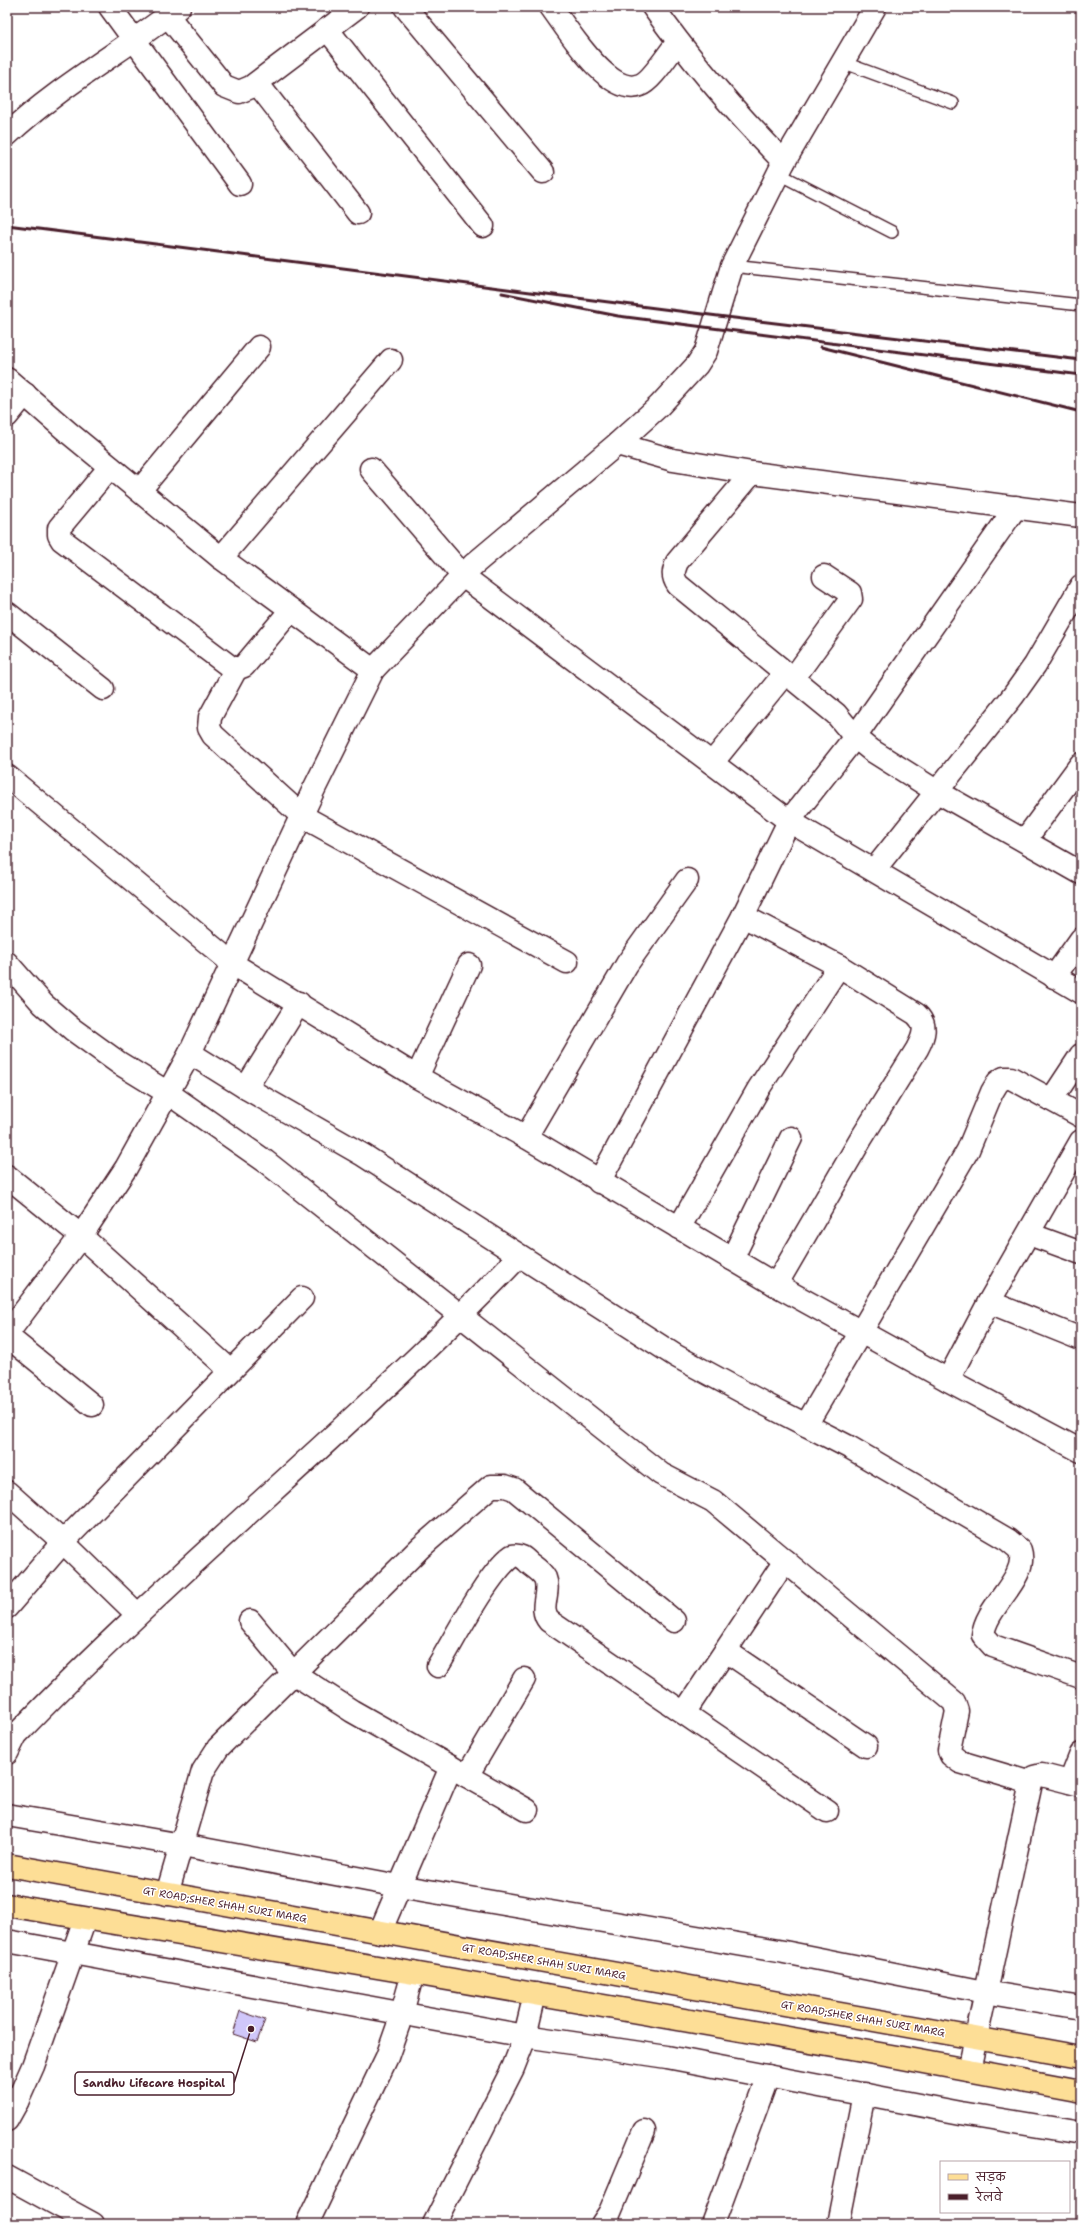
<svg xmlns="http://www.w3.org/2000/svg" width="1088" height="2231" viewBox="0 0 1088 2231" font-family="'Shantell Sans','Playpen Sans Deva',sans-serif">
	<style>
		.building { fill: #d0c7fa; stroke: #4a1f2b }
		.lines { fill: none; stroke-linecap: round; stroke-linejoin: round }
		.lane-casing { stroke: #4a1f2b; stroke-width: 14 }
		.street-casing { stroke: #4a1f2b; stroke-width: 25 }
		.secondary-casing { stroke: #4a1f2b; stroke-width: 25 }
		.primary-casing { stroke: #4a1f2b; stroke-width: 25 }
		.lane { stroke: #fff; stroke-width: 11 }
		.street { stroke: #fff; stroke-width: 22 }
		.secondary { stroke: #fff; stroke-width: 22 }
		.primary { stroke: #fdde96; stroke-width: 22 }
		.rail { stroke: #4a1f2b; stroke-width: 3 }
		.labels { text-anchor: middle; stroke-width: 3; stroke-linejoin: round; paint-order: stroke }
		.street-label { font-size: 10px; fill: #4a1f2b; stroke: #fff }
		.leader { fill: none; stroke: #4a1f2b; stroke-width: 1.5 }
		.callout-dot { fill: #4a1f2b; stroke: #fff; stroke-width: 1.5 }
		.callout { fill: #fff; stroke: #4a1f2b; stroke-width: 1.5 }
		.callout-label { font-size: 11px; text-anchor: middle; font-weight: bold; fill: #4a1f2b }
	</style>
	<rect width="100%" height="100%" fill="#fff"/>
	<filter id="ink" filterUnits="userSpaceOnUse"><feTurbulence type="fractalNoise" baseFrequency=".025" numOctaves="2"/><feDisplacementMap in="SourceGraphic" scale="8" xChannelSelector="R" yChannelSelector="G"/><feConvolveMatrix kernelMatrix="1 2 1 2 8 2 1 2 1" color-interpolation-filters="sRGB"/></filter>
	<g filter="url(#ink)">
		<path class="building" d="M240,2011L265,2020L257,2042L233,2034Z"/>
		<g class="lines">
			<g class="lane-casing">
				<g id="lane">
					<path d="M842,62L953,103"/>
					<path d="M779,174L892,232"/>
					<path d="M732,266L1081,305"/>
				</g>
			</g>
			<g class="street-casing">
				<g id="street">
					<path d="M110,7L240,184"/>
					<path d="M405,7L543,172"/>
					<path d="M551,7C567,28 609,98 640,85C652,81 669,52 678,42"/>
					<path d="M653,7C692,62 737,114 784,162"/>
					<path d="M168,16L224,86L239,92L251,87L357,7"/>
					<path d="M327,29L483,226"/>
					<path d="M257,83L358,213"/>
					<path d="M7,135C59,86 123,51 179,7"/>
					<path d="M7,379L69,433L221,558L373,670"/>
					<path d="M7,416L25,394"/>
					<path d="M617,444L673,460L752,473L1081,516"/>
					<path d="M110,467L59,528V535L62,540L232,668L236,669L244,666L291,610"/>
					<path d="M371,469L463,576L769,806L789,821L1081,992"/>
					<path d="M752,473L677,562C673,572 672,576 678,585L836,714L855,737L871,750L936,791L1081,873"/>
					<path d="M140,490L259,347"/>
					<path d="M221,558L391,360"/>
					<path d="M7,613L103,689"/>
					<path d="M236,669L210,717L209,728L213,735L302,816L567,962"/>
					<path d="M793,679L851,599L850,593L824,576"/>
					<path d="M712,763L785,673"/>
					<path d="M7,776L233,964L417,1077L526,1137L776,1285L948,1380L1081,1451"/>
					<path d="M1025,840L1081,764"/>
					<path d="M874,870L1013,696L1035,665L1081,586"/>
					<path d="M743,916L839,966L916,1014C928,1025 924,1036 917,1049L861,1139L776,1285"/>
					<path d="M7,963L43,1004L72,1029L119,1063L168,1093L265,1161L661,1474L713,1501L954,1702L957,1711L949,1750L951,1755L960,1762L1031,1783"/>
					<path d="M1054,977L1081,939"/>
					<path d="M190,1053L246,1088L363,1155L676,1356L767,1405L849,1447L1008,1540L1020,1550C1029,1578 986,1605 983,1635L993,1646L1081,1677"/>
					<path d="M417,1077L469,965"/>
					<path d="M246,1088L299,1003"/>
					<path d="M1052,1099L1081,1055"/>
					<path d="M526,1137L627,964L687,880"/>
					<path d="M7,1176L81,1236L230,1370"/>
					<path d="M599,1182L743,916L789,821L855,737L1016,507"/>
					<path d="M679,1228L759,1088L839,966"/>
					<path d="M1029,1234L1081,1253"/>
					<path d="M732,1259L791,1138"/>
					<path d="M989,1302L1081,1339"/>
					<path d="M7,1336L92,1405"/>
					<path d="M948,1380L989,1302L1081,1141"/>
					<path d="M806,1425L968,1150L992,1092L998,1082L1004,1078H1011L1081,1116"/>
					<path d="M7,1492L63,1542L137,1614"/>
					<path d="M7,1607L63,1542L302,1298"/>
					<path d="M250,1621L293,1673L352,1711L527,1810"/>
					<path d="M726,1651L866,1746"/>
					<path d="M438,1666C455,1638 488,1573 512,1556C520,1554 524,1558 529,1563C534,1567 542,1572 545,1578C551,1593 538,1608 549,1621L827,1811"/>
					<path d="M684,1713L785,1561"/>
					<path d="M7,1753L16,1735C176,1568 359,1424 519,1256"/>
					<path d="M467,1776L524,1679"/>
					<path d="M1070,1782L1081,1754"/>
					<path d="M167,1894L203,1771L218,1748L420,1548L491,1486H505L514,1489L674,1621"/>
					<path d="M380,1932L451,1767"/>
					<path d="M969,2070L1031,1783L1034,1777L1042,1775L1081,1785"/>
					<path d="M7,2097L17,2102L7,2120"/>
					<path d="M17,2102L33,2066L85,1919"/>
					<path d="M7,2177L93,2224"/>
					<path d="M307,2224L387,2057L399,2023L413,1973"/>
					<path d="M434,2224L513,2068L524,2040L535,1994"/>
					<path d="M602,2224L610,2212L644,2131"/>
					<path d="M713,2224L768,2076"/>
					<path d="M838,2224L864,2094"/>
				</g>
			</g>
			<g class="secondary-casing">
				<g id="secondary">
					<path d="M7,1334L81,1236L126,1168L190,1053L314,789L373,670L473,565L617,444L659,406L697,365L706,351L732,266L784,162L875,7"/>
					<path d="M7,1815L182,1845L399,1886L784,1952L985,1992L1081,2008"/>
					<path d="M7,1941L525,2036L667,2057L961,2113L1081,2133"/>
				</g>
			</g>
			<g class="primary-casing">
				<g id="primary">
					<path d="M7,1865L1081,2057"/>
					<path d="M7,1905L413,1973L897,2057L1081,2091"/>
				</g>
			</g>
			<use href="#lane" class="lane"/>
			<use href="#street" class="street"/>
			<use href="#secondary" class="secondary"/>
			<use href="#primary" class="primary"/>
			<g class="rail">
				<path d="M7,225L718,316L1081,360"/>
				<path d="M502,293L618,316L1081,375"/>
				<path d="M821,347L1081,412"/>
			</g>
		</g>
	</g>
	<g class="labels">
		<g class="street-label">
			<text transform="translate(225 1904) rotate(10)" y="4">GT ROAD;SHER SHAH SURI MARG</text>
			<text transform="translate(544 1961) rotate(10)" y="4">GT ROAD;SHER SHAH SURI MARG</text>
			<text transform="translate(863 2018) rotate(10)" y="4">GT ROAD;SHER SHAH SURI MARG</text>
		</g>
	</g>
	<path class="leader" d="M251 2029L234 2083"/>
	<circle class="callout-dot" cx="251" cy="2029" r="4"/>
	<rect class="callout" x="75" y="2072" width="159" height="23" rx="4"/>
	<g class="callout-label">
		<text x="154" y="2087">Sandhu Lifecare Hospital</text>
	</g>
	<rect width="1088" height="2231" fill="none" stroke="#fff" stroke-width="24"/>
	<rect x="12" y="12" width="1064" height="2207" fill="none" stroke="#4a1f2b" stroke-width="1.5" filter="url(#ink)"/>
	<rect x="940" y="2161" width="130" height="52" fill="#ffffff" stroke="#b7a5aa"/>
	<rect x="948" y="2174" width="20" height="6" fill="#fdde96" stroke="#b7a5aa"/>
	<text x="976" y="2181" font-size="12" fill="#4a1f2b">सड़क</text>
	<rect x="948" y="2194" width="20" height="6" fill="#4a1f2b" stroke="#b7a5aa"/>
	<text x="976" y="2201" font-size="12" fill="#4a1f2b">रेलवे</text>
</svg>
